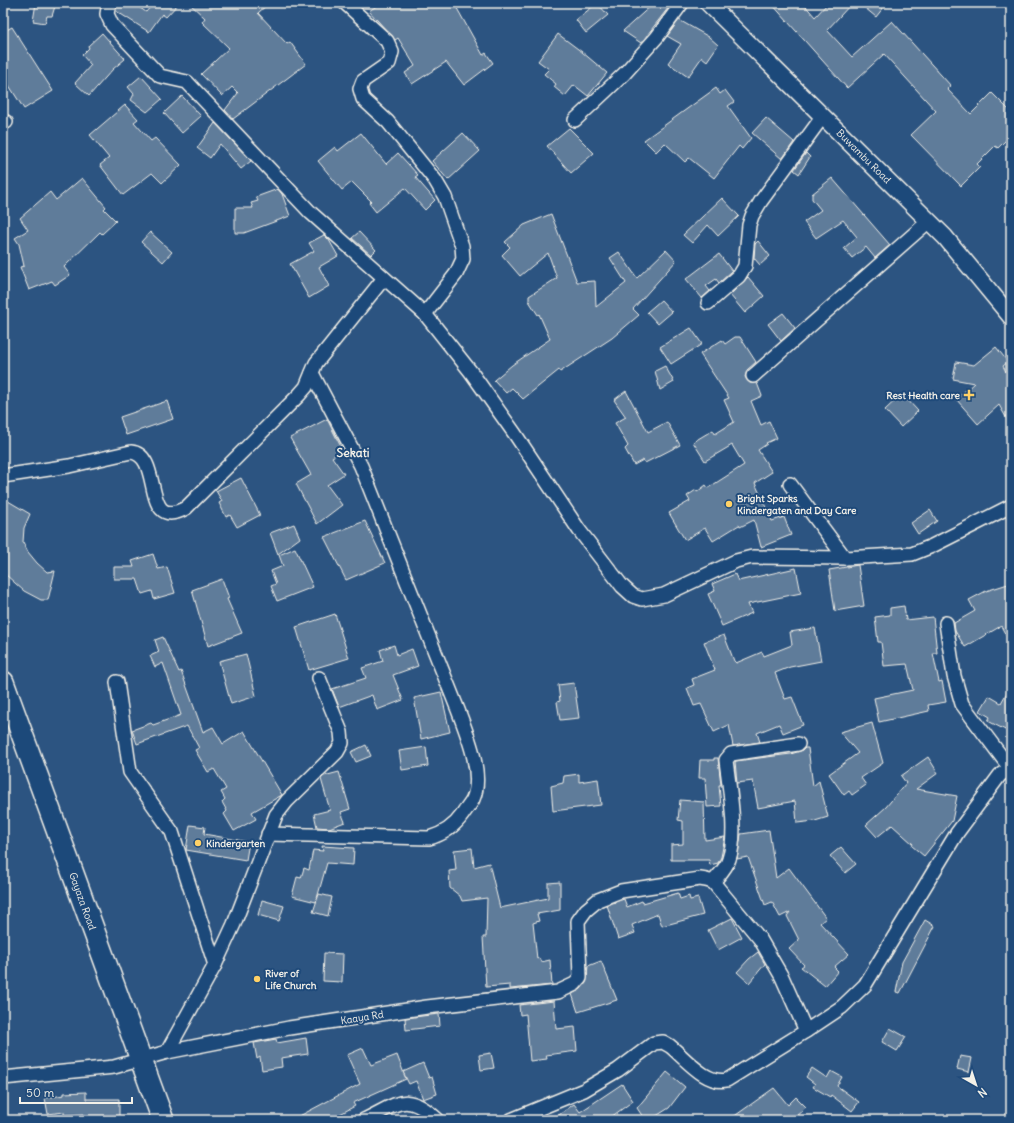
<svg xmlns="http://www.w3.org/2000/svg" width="1014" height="1123" viewBox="0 0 1014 1123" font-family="Delius,sans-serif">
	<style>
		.building { fill: #5e7b9a; stroke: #f4f1e8 }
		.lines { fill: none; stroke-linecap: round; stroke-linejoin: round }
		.minor-casing { stroke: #f4f1e8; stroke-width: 16 }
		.tertiary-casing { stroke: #f4f1e8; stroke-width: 19 }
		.primary-casing { stroke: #f4f1e8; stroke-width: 24 }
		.minor { stroke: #1f4a7a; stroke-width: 13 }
		.tertiary { stroke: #1f4a7a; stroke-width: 16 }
		.primary { stroke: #1f4a7a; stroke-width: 21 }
		.poi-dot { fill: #ffd166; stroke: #1f4a7a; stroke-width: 1.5 }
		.labels { text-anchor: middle; stroke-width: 4; stroke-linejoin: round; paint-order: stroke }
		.street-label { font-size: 10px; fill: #f4f1e8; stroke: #1f4a7a }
		.poi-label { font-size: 10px; font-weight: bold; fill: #f4f1e8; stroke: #1f4a7a; text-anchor: start }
		.quarter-label { font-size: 12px; font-weight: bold; fill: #f4f1e8; stroke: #1f4a7a }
	</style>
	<rect width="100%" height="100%" fill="#2c5481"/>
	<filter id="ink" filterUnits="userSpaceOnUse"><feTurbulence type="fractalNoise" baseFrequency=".025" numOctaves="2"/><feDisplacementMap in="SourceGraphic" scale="8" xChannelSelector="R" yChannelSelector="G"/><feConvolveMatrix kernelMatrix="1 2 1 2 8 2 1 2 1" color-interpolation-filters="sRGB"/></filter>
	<g filter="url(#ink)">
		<g class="building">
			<path d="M36,3H56L52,16H47L45,23L33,21Z"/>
			<path d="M117,3H133L146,12L152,5L150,3H179L166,17L162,14L149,32L116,11Z"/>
			<path d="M189,3H269L258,13L287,44L290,42L306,64L233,119L225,110L238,93L232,87L222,96L201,74L229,48L202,22L205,18Z"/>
			<path d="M381,3H454L483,55L486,53L493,63L464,85L446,62L412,84L405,73L415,66L398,38L395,40L369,11Z"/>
			<path d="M597,3L608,15L586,33L576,20Z"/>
			<path d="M654,3H672L641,43L623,31Z"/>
			<path d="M771,3H803L815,17L828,3H852L827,30L852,57L892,21L951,86L947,89L971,114L992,93L1011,112V135L998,148L995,146L977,164L980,167L961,186L911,135L936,111L884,54L847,88Z"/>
			<path d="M859,3H887L876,17Z"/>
			<path d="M679,20L709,37L718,45L707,61L702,57L688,77L668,63L681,44L667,36Z"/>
			<path d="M12,27L53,91L24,109L3,76V32Z"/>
			<path d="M102,33L125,59L113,69L89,96L75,83L91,65L82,55L89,48L88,46Z"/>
			<path d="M558,34L582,52L607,73L588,96L574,85L565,96L554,87L556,84L544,74L549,69L538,61Z"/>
			<path d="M141,76L162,99L147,112L131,100L134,94L128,87Z"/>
			<path d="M716,88L720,94L725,90L734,102L728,106L751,138L742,149L739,146L714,178L689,158L685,162L665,143L656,152L644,140Z"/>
			<path d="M182,96L201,116L182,133L164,113Z"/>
			<path d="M125,105L138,119L134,122L151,141L155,138L181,165L162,183L152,173L123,195L100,165L109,158L90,135Z"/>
			<path d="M766,118L794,142L782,159L752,133Z"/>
			<path d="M215,123L251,161L241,169L220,144L210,158L197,148Z"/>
			<path d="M569,128L594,153L571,173L547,146Z"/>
			<path d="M361,133L386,164L398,153L418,175L415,177L435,200L425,210L405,188L376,212L369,203L371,201L352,182L342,190L318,161L335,147L338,151Z"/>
			<path d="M463,133L480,151L448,180L432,161Z"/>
			<path d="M806,153L810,157L799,174L794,170Z"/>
			<path d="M82,178L106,207L104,209L116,221L102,234L100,232L64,267L70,275L55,285L52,281L29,290L20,267L24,266L19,244L15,238L28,230L20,218L50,192L56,200Z"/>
			<path d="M832,178L890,245L875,258L866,247L852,258L844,248L857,237L843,220L816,238L804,222L821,210L812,199V194Z"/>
			<path d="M278,189L282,194L290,216L244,233H235V208H253L251,203L258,201L256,197Z"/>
			<path d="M722,198L739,216L718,236L708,225L692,243L683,235Z"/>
			<path d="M551,214L577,282L595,281L596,307L626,283L610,258L619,252L637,278L666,250L676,261L633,309L639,315L612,338L560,372L559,370L523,399L512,388L506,393L494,380L512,365L550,339L539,314L538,315L529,301V296L557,278L548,253L520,276L502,255L510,247L505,242L524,225Z"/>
			<path d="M150,232L172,252L163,262L141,242Z"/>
			<path d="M359,232L376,250L371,255L352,238Z"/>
			<path d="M324,235L329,240L338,256L319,267L329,286L309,298L290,264L314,251L309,243Z"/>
			<path d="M758,241L770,256L760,265L754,258L755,244Z"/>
			<path d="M719,254L732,271L719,283L716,279L706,286L710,291L702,298L686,279Z"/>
			<path d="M748,277L764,296L745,313L730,295Z"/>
			<path d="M661,300L672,312L658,324L647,312Z"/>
			<path d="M783,313L795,328L781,341L768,324Z"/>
			<path d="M691,328L702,344L671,364L660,347Z"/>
			<path d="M735,337H740L756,362L747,370L745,377L750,383H757L762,396L751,401L761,425L769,421L777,438L766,443L767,444L758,450L772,472L755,483L772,521L784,517L791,535L761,547L754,520L740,527L739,525L713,541L705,528L685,540L669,513L690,501L687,496L696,490L697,492L706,485L708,488L744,465L732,445L705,461L693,442L713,430L715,434L734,422L724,400L729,398L700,354L722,340L725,344Z"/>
			<path d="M996,347L1008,362L1003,366L1011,381V426L999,405L978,424L956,399L974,383L953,379L956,362L974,365Z"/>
			<path d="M665,366L674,382L660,390L655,371Z"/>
			<path d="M626,391L648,432L667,422L680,445L645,463L643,460L634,465L625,449L628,446L615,423L626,417L614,400Z"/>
			<path d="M902,394L918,411L901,427L885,410Z"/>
			<path d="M167,401L173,419L126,435L120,417Z"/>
			<path d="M327,419L343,451L332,457L344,474L327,485L342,505L317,524L296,484L311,475L290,438Z"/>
			<path d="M241,478L260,515L237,527L230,515L226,517L219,503L222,501L216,491Z"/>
			<path d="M3,498L30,514L24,528L23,542L28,552L37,563L47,572L55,571L48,600H41L24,591L6,575L3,567Z"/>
			<path d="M930,510L937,521L918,534L911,523Z"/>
			<path d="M365,521L385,563L346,580L324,537Z"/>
			<path d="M294,524L300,538L278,554L270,533Z"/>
			<path d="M295,548L313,587L277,601L271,586L276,584L271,571L283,566L279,555Z"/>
			<path d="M153,554L158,569L167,567L175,593L154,599L152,591L142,594L137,579H114V567H134L132,561Z"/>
			<path d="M858,565L864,606L835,611L829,570Z"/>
			<path d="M796,568L801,593L748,604L752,613L722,626L708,594L715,591L712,584L735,574L738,581Z"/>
			<path d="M222,579L229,598L227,599L242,633L208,646L192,590Z"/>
			<path d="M1011,583V645L1001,626L965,647L955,631L954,623L975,611L969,600L986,591Z"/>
			<path d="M904,606L906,620L933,617L937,653H933L939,682L942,681L946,702L928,705L929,711L879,722L874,698L913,690L907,664L884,666L881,642H878L875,617L890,615V608Z"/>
			<path d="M335,614L349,658L309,670L296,627Z"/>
			<path d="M815,628L821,661L790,667L775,673L785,699L792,697L803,725L783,733L779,724L757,733L760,742L733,746L729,725L714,732L701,704L694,706L687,688L694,685L692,679L715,670L704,642L724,635L734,661L736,663L762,652L764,656L792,645L790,632Z"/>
			<path d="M163,637L179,672L181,671L203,732L213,727L223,744L244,731L282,795L252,812L256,819L234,831L224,814L227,811L222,802L225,799L221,792L226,789L214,769L208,772L195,750L199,748L187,726L137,744L132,730L151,723L153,725L181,715L163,663L155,667L150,656L159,652L155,640Z"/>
			<path d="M394,645L397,655L412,649L418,666L393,675L403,700L377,710L372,695L339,707L332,689L366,678L362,668L383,661L380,650Z"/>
			<path d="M246,654L256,696L231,704L219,661Z"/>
			<path d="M574,683L579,718L560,720L557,702L560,701L558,685Z"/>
			<path d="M1011,685V733L988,721L990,717L980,711L989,696L1001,703Z"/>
			<path d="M441,692L450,732L421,739L414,698Z"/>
			<path d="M872,723L883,763L861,778L866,785L852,795L849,791L844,795L829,774L858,753L840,732Z"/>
			<path d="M366,745L371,756L356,762L351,752Z"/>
			<path d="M426,747L428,766L402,770L399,751Z"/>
			<path d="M805,748H808L813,786L819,781L828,817L815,821L797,823L795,801L758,808L753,781L737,783L735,761L791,754L803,750Z"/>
			<path d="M928,757L938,773L916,789L957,796L952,821L924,856L912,846L913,844L892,825L877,837L866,825L886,807L906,783L901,776Z"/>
			<path d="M714,758H718L721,785H719L721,806L707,807L705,778H699L700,760H714Z"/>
			<path d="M339,772L350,809L341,812L345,822L329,828L317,827L314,814L330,810L321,779L324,776Z"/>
			<path d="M579,774V782L598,779L601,805L553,811L551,786L563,783L564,776Z"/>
			<path d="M680,800L704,802L705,840L725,837L721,857L718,863L710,865L709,860H671V845L683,844V821L678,820Z"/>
			<path d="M190,825L205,827L204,834L249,842L246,860L186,850Z"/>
			<path d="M769,830L776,878L789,868L826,918L820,923L849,954L834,967L838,971L825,986L801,967L804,965L789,949L799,940L787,916L790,912L780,917L772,902L765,905L748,857L737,859L741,834Z"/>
			<path d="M322,846L354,848L353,865L327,863L316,902L292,896L297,877L301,878L304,868L309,870L313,850L323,851Z"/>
			<path d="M841,847L856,864L845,873L830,856Z"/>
			<path d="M472,848L474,867L489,863L500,908L548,898V883L560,882V910L537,914L539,921L533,923L537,959L539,958L541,962L550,960L552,985L510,989V985L486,987L483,937H486L487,898L462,901L460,896L450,888L449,871L456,870L454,850Z"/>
			<path d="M678,893L680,899L689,896L690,900L698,898L703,915L662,926L658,914L632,925L635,933L618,939L607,905L624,899L627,907L642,901L643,903Z"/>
			<path d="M319,894L332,897L328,916L313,912Z"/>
			<path d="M262,900L284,906L279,921L258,915Z"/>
			<path d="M732,918L742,937L718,950L708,930Z"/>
			<path d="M925,920L935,926L900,993L896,992L902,962Z"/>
			<path d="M758,952L765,964L749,983L737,972L749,959Z"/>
			<path d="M324,953L343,954L342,982L323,981Z"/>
			<path d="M601,961L617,1000L578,1012L572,994L581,989L586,983L588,966Z"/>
			<path d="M554,1001L556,1029L575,1027L577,1051L546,1055L547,1059L530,1061L526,1014L520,1015L519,1005Z"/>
			<path d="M439,1014L440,1026L406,1030L405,1018Z"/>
			<path d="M890,1028L906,1037L897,1051L882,1042Z"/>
			<path d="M306,1038L308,1054L281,1058L282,1067L262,1070L260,1057L257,1059L254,1043L276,1039L277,1043Z"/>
			<path d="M363,1048L371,1065L397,1055L406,1079L353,1103L355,1106L329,1120H292L360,1084L347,1055Z"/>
			<path d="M491,1053L494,1068L481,1070L479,1055Z"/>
			<path d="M960,1056L972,1058L969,1072L957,1069Z"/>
			<path d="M423,1063L429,1078L432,1077L437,1094L423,1099L416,1081L409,1084L403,1072Z"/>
			<path d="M812,1068L827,1078L831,1071L842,1077L837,1086L859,1102L852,1111L831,1095L830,1097L813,1087L815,1084L806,1077Z"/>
			<path d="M667,1072L685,1087L669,1108L650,1120H645L637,1108Z"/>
			<path d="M622,1084L633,1101L607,1120H552L574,1104L580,1112Z"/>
			<path d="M774,1088L788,1105L796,1097L806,1107L792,1120H729Z"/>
			<path d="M86,1092V1099H119V1120H85L84,1114L64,1115V1112L48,1114L45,1098L64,1095V1093Z"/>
		</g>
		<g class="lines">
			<g class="minor-casing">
				<g id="minor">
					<path d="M109,3L107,14L112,25L160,76L187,82L311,213L425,314L471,372L515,434L579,530L622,586L633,596L642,599L664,595L736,561L752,557L845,558L912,554L932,546L1011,506"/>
					<path d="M345,3L387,41L392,52L389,63L363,81L360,89L363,99L388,122L435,180L445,197L462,246L463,259L456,274L425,314"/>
					<path d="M575,120L624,74L657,37L682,3"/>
					<path d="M3,123L6,122"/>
					<path d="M708,303L739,276L745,266L749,225L752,216L761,201L823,116"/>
					<path d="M753,376L929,221"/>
					<path d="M3,476L69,466L131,452C164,455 140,533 186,508L299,395L306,387L316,363L384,278"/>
					<path d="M790,484L845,558"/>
					<path d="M946,623L954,676L962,704L1010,768"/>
					<path d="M117,682L130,772L172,832L215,965"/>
					<path d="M268,834L429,838C444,834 454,827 463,814C466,809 471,804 473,799C484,774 467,734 458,710L361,466L312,373"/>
					<path d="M713,882C719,875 727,867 729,859C738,833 729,787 726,760L731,754L798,744"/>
					<path d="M167,1052L215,965L234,924L276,815L287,801L337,752L342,743L341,732L319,678"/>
					<path d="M3,1078L114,1067L167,1052L289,1028L427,1007L558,992L575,984L580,978L578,921L586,910L598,900L621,891L700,879L706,880L713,882L760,939L782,977L806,1031"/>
					<path d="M364,1120C398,1104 406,1090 438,1120"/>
					<path d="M511,1120L584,1090L618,1070L654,1043L663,1042L670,1046C685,1058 706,1085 727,1080L806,1031L842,1007L865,985L957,833L1000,775L1011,768"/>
				</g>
			</g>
			<g class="tertiary-casing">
				<path id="tertiary" d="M708,3L945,237L1011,317"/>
			</g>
			<g class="primary-casing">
				<path id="primary" d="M3,682L163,1120"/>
			</g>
			<use href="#minor" class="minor"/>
			<use href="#tertiary" class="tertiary"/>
			<use href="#primary" class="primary"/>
		</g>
	</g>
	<g class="poi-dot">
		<path d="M967 389h4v4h4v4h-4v4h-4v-4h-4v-4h4z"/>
		<circle cx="729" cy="504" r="4"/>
		<circle cx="198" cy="843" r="4"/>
		<circle cx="257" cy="979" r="4"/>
	</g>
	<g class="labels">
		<g class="street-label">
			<text transform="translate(864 156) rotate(45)" y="4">Buwambu Road</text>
			<text transform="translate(83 901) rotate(70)" y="4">Gayaza Road</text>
			<text transform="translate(362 1017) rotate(-9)" y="4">Kaaya Rd</text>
		</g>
		<g class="poi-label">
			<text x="960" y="399" text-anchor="end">Rest Health care</text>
			<text x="737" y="502">Bright Sparks<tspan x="737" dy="12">Kindergaten and Day Care</tspan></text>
			<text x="206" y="847">Kindergarten</text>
			<text x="265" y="977">River of<tspan x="265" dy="12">Life Church</tspan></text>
		</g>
		<g class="quarter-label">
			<text x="353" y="457">Sekati</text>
		</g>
	</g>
	<rect width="1014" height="1123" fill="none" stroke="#1f4a7a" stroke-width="16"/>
	<rect x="8" y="8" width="998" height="1107" fill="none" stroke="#f4f1e8" stroke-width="1.5" filter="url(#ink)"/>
	<g transform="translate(976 1085) rotate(141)" stroke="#1f4a7a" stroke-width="3" paint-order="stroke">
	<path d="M0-3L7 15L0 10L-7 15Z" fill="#f4f1e8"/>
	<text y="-6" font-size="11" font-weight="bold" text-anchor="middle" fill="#f4f1e8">N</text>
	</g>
	<path d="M20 1097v6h112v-6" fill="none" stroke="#f4f1e8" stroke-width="2"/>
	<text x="26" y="1097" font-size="12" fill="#f4f1e8" stroke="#1f4a7a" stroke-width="3" paint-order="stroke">50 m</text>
</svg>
